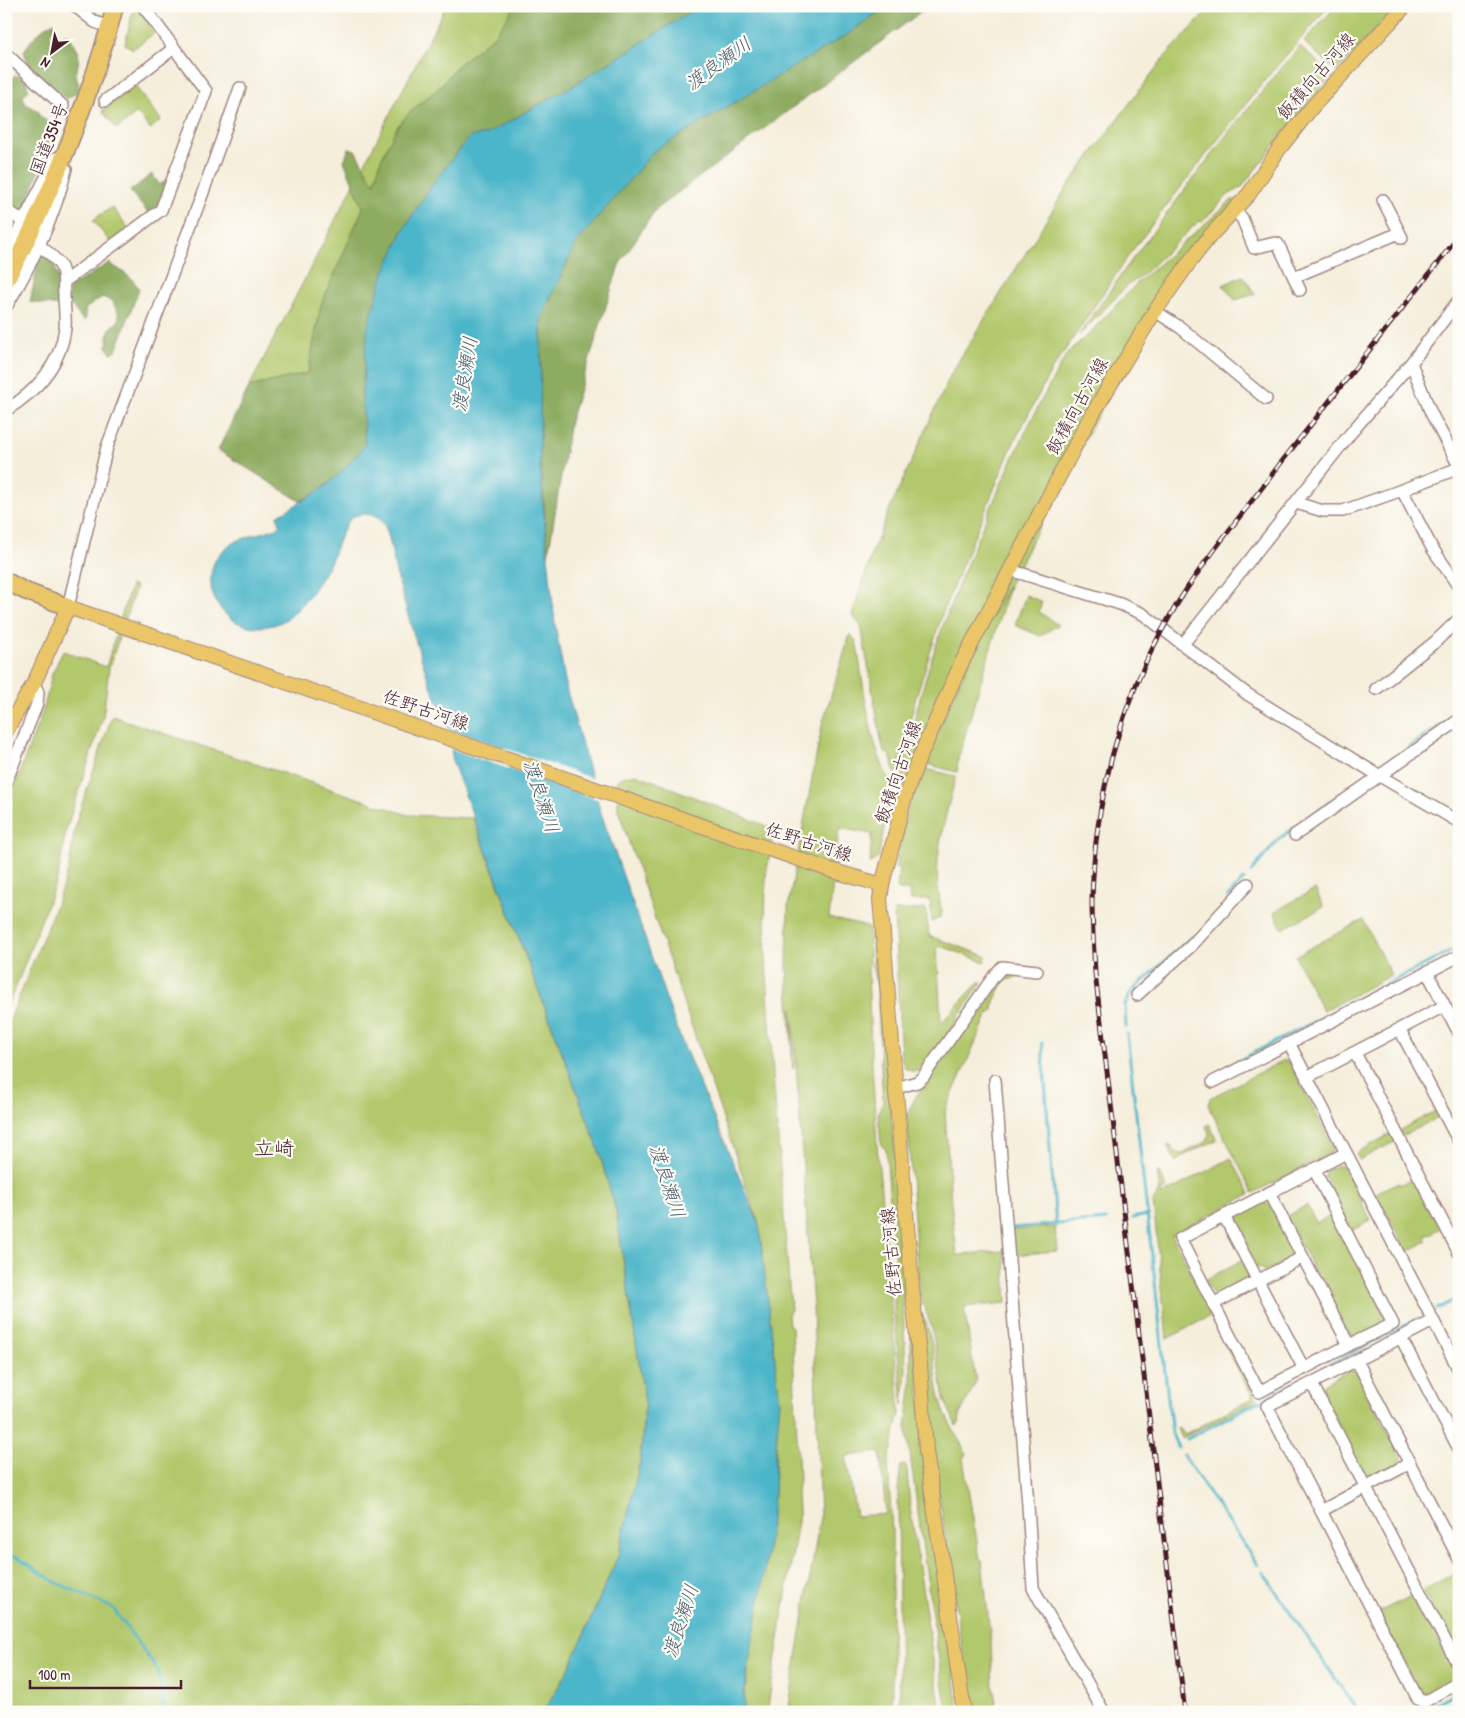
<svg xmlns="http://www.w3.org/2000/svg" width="1465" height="1718" viewBox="0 0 1465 1718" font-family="'Patrick Hand','Klee One',sans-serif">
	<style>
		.green { fill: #b2c86c; stroke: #7e744c; fill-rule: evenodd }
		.forest { fill: #8dac60; stroke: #6c6646 }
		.water { fill: #4bb5c9; stroke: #4a6a7a }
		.pier { fill: #f5eedb }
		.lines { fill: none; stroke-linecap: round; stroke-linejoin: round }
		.stream { stroke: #4bb5c9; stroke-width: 3 }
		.minor-casing { stroke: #a08683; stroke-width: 14 }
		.major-casing { stroke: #a08683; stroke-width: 16 }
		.highway-casing { stroke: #a08683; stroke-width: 19 }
		.minor { stroke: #fff; stroke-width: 11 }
		.major { stroke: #eac669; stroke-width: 14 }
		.highway { stroke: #eac669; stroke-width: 16 }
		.rail-casing { stroke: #4a1f2b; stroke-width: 5 }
		.rail { stroke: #fdfcf7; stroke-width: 3; stroke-dasharray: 9; stroke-linecap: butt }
		.labels { text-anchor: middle; stroke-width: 4.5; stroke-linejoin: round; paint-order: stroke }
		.street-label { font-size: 18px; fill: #4a1f2b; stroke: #fdfcf7 }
		.water-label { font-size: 19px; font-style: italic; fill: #4a5b6a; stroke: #fdfcf7 }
		.quarter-label { font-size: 20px; fill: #4a1f2b; stroke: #fdfcf7 }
	</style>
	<rect width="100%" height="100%" fill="#fdfcf7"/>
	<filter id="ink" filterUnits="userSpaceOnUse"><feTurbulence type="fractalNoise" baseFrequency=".02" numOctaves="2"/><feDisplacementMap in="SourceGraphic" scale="10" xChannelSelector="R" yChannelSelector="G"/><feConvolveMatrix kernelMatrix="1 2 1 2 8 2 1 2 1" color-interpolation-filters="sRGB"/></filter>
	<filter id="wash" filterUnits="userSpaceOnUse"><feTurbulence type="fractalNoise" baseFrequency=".0096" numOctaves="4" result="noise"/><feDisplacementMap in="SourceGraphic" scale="20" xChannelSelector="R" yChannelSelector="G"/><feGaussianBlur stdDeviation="1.12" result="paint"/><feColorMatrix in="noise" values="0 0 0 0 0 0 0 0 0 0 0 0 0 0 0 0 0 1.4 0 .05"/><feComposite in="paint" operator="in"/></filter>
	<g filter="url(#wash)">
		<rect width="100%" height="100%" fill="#f5eedb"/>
		<g class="green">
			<path d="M134,6H140L157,31L133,49L125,44Z"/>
			<path d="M446,6H515L494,36L460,63L437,90L422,101L382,157L374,185L321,305L308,373L249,387Z"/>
			<path d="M1212,6H1329L1265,80L1187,179L1129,255L1051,371L1013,444L945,606L915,700L897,774L895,773L890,755L884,751L882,745L861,626L852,615L872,553L888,513L951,374L961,357L1067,187L1162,60Z"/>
			<path d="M1336,6H1396L1337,72L1304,42Z"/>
			<path d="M1300,46L1333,76L1303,109L1241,188L1228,195L1202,222L1199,221L1138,279L1130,283L1079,335L1133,258L1231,129Z"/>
			<path d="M135,86L161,120L150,129L137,113L117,129L102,111Z"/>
			<path d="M1232,200H1236L1164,289L904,785C899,772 907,753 910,740C924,672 949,606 976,542C1003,478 1031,417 1065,357L1072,348L1088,335L1135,285Z"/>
			<path d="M112,207L129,229L110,242L93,220Z"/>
			<path d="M1243,276L1255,294L1235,300L1223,285Z"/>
			<path d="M131,585L136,587L109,668L103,717L66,830L58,876L20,976L6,1009V808L44,708L52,674L63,651L106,667Z"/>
			<path d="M1009,586L958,759L957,772L923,763L978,642Z"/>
			<path d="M1026,595L1042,602L1039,612L1058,625L1040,636L1015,625Z"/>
			<path d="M850,634L856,641C865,690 868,744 893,787L878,858L870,863L872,834L839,828L829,918L868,927L870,936L868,970L871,1050L877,1144L900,1413L888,1464L892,1532V1712H788L820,1517L813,1306L792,1008L793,1069L787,966L788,907L822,725ZM880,1452L886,1514L856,1516L846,1456Z"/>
			<path d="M112,716L408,815L473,818L597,1145L616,1211L645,1402L640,1462L618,1556L568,1671L543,1712H6V1029L56,905L69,868L74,834L78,816Z"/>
			<path d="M921,768L956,776C944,823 930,864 942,912L941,917L932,922L930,900H910L909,890H897L899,869L895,868L907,812Z"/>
			<path d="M636,774L774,829L766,876L765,940L773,1074L791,1310L788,1314L789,1325L792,1327L799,1480C795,1495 799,1505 798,1521L767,1712H744L743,1704L774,1493L777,1433L759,1224L618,810V780L625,776Z"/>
			<path d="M1315,889L1324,907L1282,929L1274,912Z"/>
			<path d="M926,909L929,936L986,956L985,962L941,946L937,948L941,1023L979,982H982L925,1068L914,1072L905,1068L901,1058L894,911Z"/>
			<path d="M1363,920L1391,975L1323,1011L1295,956Z"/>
			<path d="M874,939L895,1154L905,1278L903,1308L906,1369L903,1405L894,1311L895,1263L886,1150L881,1145L878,1112L883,1104L877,987L872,967Z"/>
			<path d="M1008,974L1017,978L1005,980L994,1001L993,1011L987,1016L945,1111L951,1202L957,1255L1002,1251L1004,1249L1007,1303L964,1307L976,1382L960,1414L959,1424L956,1426L944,1398L932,1328L919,1293L907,1115L914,1100L999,978Z"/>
			<path d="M1284,1060L1290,1063L1333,1146L1331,1153L1253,1193L1208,1105L1210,1098Z"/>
			<path d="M1437,1110L1440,1116L1403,1136L1400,1130Z"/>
			<path d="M1209,1124L1217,1140L1183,1156L1176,1162L1167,1146L1170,1145L1175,1152L1182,1154L1206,1142L1209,1133L1206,1126Z"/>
			<path d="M1392,1133L1396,1141L1359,1160L1356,1153Z"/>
			<path d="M1231,1158L1250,1194L1172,1235L1258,1400L1182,1438L1179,1434L1177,1427L1185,1434L1253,1398L1210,1316L1167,1339L1153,1201L1160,1191L1157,1172L1161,1174L1166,1188L1161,1193L1162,1195Z"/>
			<path d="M1337,1165L1344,1167L1371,1220L1351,1231L1325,1178L1326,1171Z"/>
			<path d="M1415,1178L1441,1228L1425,1237L1427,1241L1407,1252L1376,1193L1398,1182L1400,1185Z"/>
			<path d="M1264,1203L1271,1205L1294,1250L1292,1258L1266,1271L1256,1267L1234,1225L1237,1217Z"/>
			<path d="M1307,1205L1316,1223L1333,1214L1386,1316L1383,1324L1357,1337L1347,1333L1286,1217Z"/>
			<path d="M1055,1227L1057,1251L1012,1255L1010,1230Z"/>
			<path d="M1242,1260L1249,1273L1247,1282L1219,1296L1213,1294L1205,1280Z"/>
			<path d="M921,1314C935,1332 934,1378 941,1401C946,1419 957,1436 966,1453L963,1459L980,1559L982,1560L991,1643L993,1686L998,1712H971L931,1439L930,1401Z"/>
			<path d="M911,1319L959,1712H947L934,1629L906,1425L911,1391Z"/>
			<path d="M1350,1370L1357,1372L1401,1457L1399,1465L1372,1478L1366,1476L1320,1391L1323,1384Z"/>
			<path d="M901,1465L906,1466L907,1470L910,1507L941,1712H900L898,1489Z"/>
			<path d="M1459,1571V1659L1423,1590Z"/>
			<path d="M1415,1594L1456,1674L1454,1681L1426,1695L1419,1692L1377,1613Z"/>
		</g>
		<g class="forest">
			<path d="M515,6H700L574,85L487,134L470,137L436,179L404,229L384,272L362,394L365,445C348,467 326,490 300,501L218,450L249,387L308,373L321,305L363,208L344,161L349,148L355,150L374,184L382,157L397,127L410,112L437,90L460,63L494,36Z"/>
			<path d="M886,6H929L656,209L619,265L570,421L548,556L540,458L541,318L576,243L654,151L848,34Z"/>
			<path d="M55,22L54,28L50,34L52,46L60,43L64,35H69L78,51L79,58L76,76L79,85L76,93L67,99L32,72C30,64 26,59 24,51C31,40 42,26 55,22Z"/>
			<path d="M15,75L25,79L29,90L23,95L25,104L39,111V115L55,128L23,214L6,203V85Z"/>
			<path d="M152,174L160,185L171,176L158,206L148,213L130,191Z"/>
			<path d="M40,253L51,259L59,279L60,306L30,302Z"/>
			<path d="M109,263C121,271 132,276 139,289L116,351L111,353L107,348L109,330L119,320V314L112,301L102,297L85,309L86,319L83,321L68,300L70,287Z"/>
		</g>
		<path class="water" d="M700,6H886L848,34L654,151L576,243L541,318L540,458L544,516L555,624L567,691L601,813L678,1032L759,1224L780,1402L775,1456L774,1493L765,1571L744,1692V1712H543L568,1671L618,1556L640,1462L645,1402L616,1211L597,1145L453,763C451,751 451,737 448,725C447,718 442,711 439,705C434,694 430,684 426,673C415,640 405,606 396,572C392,558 390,527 379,518C374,514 363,514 357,515C344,518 336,551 330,563C320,581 307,601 292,615C278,628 252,631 235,621C224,615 216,605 212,592C210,583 210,572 214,563C226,536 257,537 281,526L277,516C288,509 300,503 311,496C328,487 353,461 365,445L362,394L368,326L384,272L404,229L436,179L470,137L487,134L574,85Z"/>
		<path class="pier" d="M446,728L594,779L600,800L448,748Z"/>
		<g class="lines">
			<g class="stream">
				<path d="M1379,769L1459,712"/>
				<path d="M1251,872L1280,838L1364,778"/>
				<path d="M1228,897L1244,879"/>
				<path d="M1126,1027L1125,1005L1132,991L1192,937"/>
				<path d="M1127,1034L1172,1434L1178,1448"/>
				<path d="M1042,1043L1056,1225"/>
				<path d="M1228,1066L1459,947"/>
				<path d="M1133,1218L1147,1215"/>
				<path d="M1010,1228L1106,1220"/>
				<path d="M1437,1309L1459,1298"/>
				<path d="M1187,1439L1419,1318"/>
				<path d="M1183,1455L1258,1565"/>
				<path d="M6,1556H16L55,1582L113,1608L158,1671L165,1712"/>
				<path d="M1263,1572L1358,1712"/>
				<path d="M1419,1712L1459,1691"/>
			</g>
		</g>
	</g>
	<g filter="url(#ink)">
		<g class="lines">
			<g class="minor-casing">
				<g id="minor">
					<path d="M75,6L95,22L109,27"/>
					<path d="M6,54L63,106"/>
					<path d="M105,101L174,48"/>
					<path d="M1383,200L1402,238"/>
					<path d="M6,209C12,213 19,218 23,224C26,229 27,234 31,238C40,248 54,254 61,267C65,276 63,284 64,294C64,305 66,317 65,328C61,364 36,392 6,410"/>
					<path d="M1234,211L1242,218L1254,248L1275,243L1278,244L1300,290"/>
					<path d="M6,255L56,158"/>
					<path d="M1294,277L1399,233"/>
					<path d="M65,281L161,210L206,91L143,6"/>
					<path d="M6,307C32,263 54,219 66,169"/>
					<path d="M1155,311L1181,328L1266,399"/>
					<path d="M1411,363L1431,413L1459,466"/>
					<path d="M1402,490L1432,548L1459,587"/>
					<path d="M1296,503L1323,511H1343L1402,490L1459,468"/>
					<path d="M1010,570L1120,604L1143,614L1247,694L1378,775L1459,822"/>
					<path d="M68,607L107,447L202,195L240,88"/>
					<path d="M1183,644L1350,434L1411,363L1459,300"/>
					<path d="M1376,689L1435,642L1459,619"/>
					<path d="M6,782L37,704L38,692L34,683"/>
					<path d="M1295,835L1459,720"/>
					<path d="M1427,972L1459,1033"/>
					<path d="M1137,995L1192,945L1248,884"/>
					<path d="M1400,1030L1459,1142"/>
					<path d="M1289,1043L1459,1370"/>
					<path d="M1355,1053L1459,1253"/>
					<path d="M1307,1077L1444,1006"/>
					<path d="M995,1080L1028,1505L1033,1588L1104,1712"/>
					<path d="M1213,1082L1459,956"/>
					<path d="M896,1088L917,1082L923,1077L994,976L1002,967L1037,971"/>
					<path d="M1314,1169L1393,1324L1349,1345L1259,1392L1180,1239L1346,1153"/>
					<path d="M1269,1193L1349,1345"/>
					<path d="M1224,1216L1304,1369"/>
					<path d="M1213,1304L1303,1257"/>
					<path d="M1433,1321L1267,1406L1418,1699L1424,1702L1459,1682"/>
					<path d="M1401,1338L1459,1449"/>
					<path d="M1357,1361L1459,1559"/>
					<path d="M1312,1384L1459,1667"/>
					<path d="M1321,1511L1410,1463"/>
				</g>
			</g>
			<g class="major-casing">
				<g id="major">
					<path d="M6,731L34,683L68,607L830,870L882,885"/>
					<path d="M964,1712L926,1451L920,1364L913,1298L882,922L880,899L882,885L905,797L917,763L961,664L1087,423L1155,311L1191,260L1210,236L1249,194L1279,149L1313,106L1405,6"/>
				</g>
			</g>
			<g class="highway-casing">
				<g id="highway">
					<path d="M6,280C31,235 51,189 70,141C87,97 103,52 115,6"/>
					<path d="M6,581L25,591L68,607"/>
				</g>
			</g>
			<use href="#minor" class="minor"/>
			<use href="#major" class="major"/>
			<use href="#highway" class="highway"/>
			<g class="rail-casing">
				<path id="rail" d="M1185,1712L1095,973C1094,949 1092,925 1092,901C1094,801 1120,702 1170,616C1201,562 1243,514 1280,464C1339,388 1399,312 1459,236"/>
			</g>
			<use href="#rail" class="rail"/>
		</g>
	</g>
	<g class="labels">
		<g class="street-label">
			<text transform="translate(1316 76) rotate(-49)" y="6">飯積向古河線</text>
			<text transform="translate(49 139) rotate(-69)" y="6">国道354号</text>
			<text transform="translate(1077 406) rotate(-61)" y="6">飯積向古河線</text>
			<text transform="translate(426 710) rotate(19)" y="6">佐野古河線</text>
			<text transform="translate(898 772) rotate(-71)" y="6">飯積向古河線</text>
			<text transform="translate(809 842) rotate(18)" y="6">佐野古河線</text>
			<text transform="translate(891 1252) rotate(-95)" y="6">佐野古河線</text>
		</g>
		<g class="water-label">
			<text transform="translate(718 63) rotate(-36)" y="7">渡良瀬川</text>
			<text transform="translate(464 374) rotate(-81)" y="7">渡良瀬川</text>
			<text transform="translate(542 796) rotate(72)" y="7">渡良瀬川</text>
			<text transform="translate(668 1181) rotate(72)" y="7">渡良瀬川</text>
			<text transform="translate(680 1621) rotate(-72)" y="7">渡良瀬川</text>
		</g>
		<g class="quarter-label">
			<text x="274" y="1155">立崎</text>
		</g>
	</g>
	<rect width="1465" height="1718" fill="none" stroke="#fdfcf7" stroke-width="25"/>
	<g transform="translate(52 52) rotate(212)" stroke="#fdfcf7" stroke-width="4" paint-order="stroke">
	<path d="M0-4L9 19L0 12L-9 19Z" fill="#4a1f2b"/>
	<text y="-8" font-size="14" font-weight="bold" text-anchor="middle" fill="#4a1f2b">N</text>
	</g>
	<path d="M30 1680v8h151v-8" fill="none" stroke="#4a1f2b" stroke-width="2.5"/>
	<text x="38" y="1680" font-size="15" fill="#4a1f2b" stroke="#fdfcf7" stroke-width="4" paint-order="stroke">100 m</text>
</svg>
